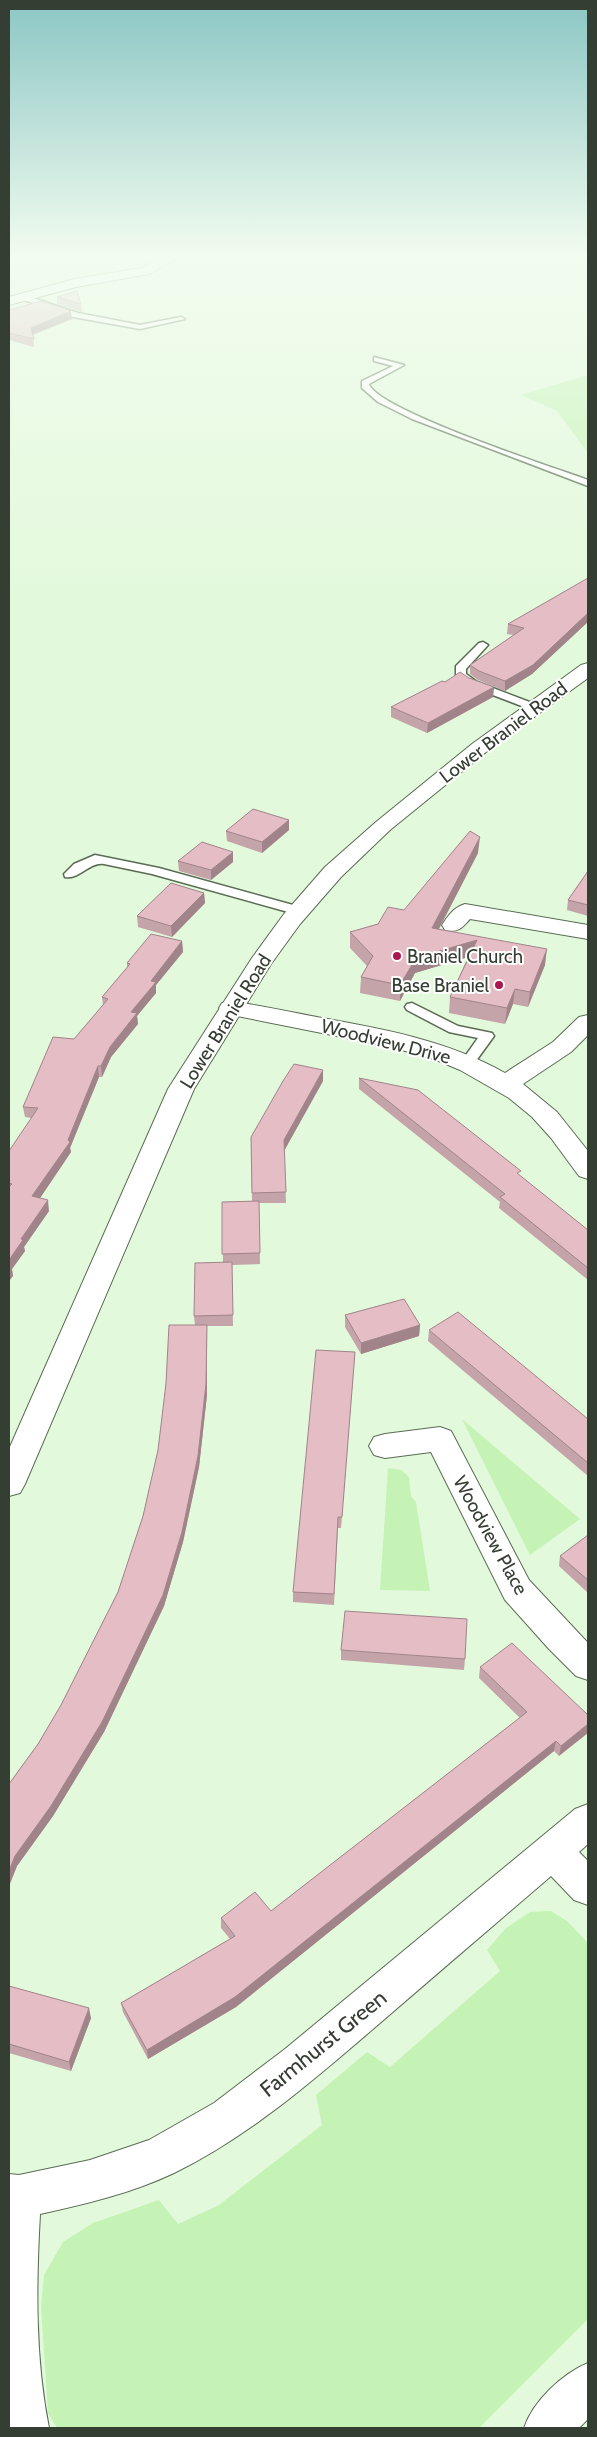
<svg xmlns="http://www.w3.org/2000/svg" width="597" height="2437" viewBox="0 0 597 2437" font-family="Cabin,sans-serif">
	<style>
		.green { fill: #c4f3b5 }
		.lines { fill: none; stroke-linecap: round; stroke-linejoin: round }
		.service-casing { stroke: #596c53; stroke-width: 3 }
		.minor-casing { stroke: #596c53; stroke-width: 2 }
		.tertiary-casing { stroke: #596c53; stroke-width: 2 }
		.service { fill: #fff; fill-rule: evenodd }
		.minor { fill: #fff; fill-rule: evenodd }
		.tertiary { fill: #fff; fill-rule: evenodd }
		.wall { fill: #c4a3a9 }
		.shaded-wall { fill: #a0848a }
		.building { fill: #e4bdc5; stroke: #a0848a }
		.poi-dot { fill: #a91852; stroke: #fff; stroke-width: 2 }
		.labels { text-anchor: middle; stroke-width: 4; stroke-linejoin: round; paint-order: stroke }
		.street-label { font-size: 19px; fill: #353e33; stroke: #fff }
		.poi-label { font-size: 19px; fill: #353e33; stroke: #fff; text-anchor: start }
		.near-street-label { font-size: 22px; fill: #353e33; stroke: #fff }
	</style>
	<rect width="100%" height="100%" fill="#e3f9dc"/>
	<g class="green">
		<path d="M588,375V453L557,411L521,395Z"/>
		<path d="M462,1419L580,1519L530,1555Z"/>
		<path d="M388,1468L401,1470L409,1477L411,1496L416,1502L430,1591L380,1590Z"/>
		<path d="M551,1911L567,1921L588,1943V2319L479,2428H57L48,2413L41,2306L44,2275L63,2242L93,2223L159,2200L178,2224L219,2205L322,2125L316,2095L367,2052L390,2067L500,1971L487,1950L505,1929L530,1912Z"/>
	</g>
	<g class="lines">
		<g class="service-casing">
			<g id="service">
				<path d="M24,295L78,313L140,325L181,317L185,319L140,329L73,317L21,299V295Z"/>
				<path d="M374,357L404,365L369,384C377,410 555,468 588,480V486L412,419L378,402L362,388V381L393,366L374,361Z"/>
				<path d="M483,642L488,645L466,669V674L477,682L540,706V710H532L469,686L456,677V666L479,643Z"/>
				<path d="M95,855L159,868L304,908L306,911L299,915L152,874L104,864C89,862 79,880 65,877L64,874L74,864Z"/>
				<path d="M412,1003L458,1026L492,1033L494,1036L473,1065H463L461,1062L478,1038L449,1032L407,1010L405,1007L407,1004Z"/>
			</g>
		</g>
		<g class="minor-casing">
			<g id="minor">
				<path d="M169,253H185L149,274L76,287L9,305V297L75,279L142,268Z"/>
				<path d="M465,904L588,925V939L470,919C462,928 458,933 445,930L442,925C448,916 454,907 465,904Z"/>
				<path d="M231,1001C261,1006 291,1012 322,1018C384,1029 449,1041 505,1073L553,1042L579,1017L588,1015V1035L571,1052L523,1084L557,1112L588,1151V1179L579,1176L551,1138L532,1117L509,1098L460,1070L434,1059L387,1046L222,1013L219,1008L222,1003Z"/>
				<path d="M440,1427L451,1431L529,1580L588,1643V1680L576,1676L549,1649L505,1600L431,1452L385,1458L374,1455L369,1446L374,1437L385,1434Z"/>
				<path d="M588,1804V1844L579,1852L588,1861V1905L574,1900L551,1876C492,1927 432,1978 373,2029C311,2082 248,2137 174,2173C132,2193 85,2204 40,2214C36,2286 35,2357 49,2428H9V2174L19,2175L90,2160L149,2140L214,2103L285,2049L575,1809Z"/>
				<path d="M588,2363V2419L579,2428H524C533,2401 562,2374 588,2363Z"/>
			</g>
		</g>
		<g class="tertiary-casing">
			<path id="tertiary" d="M588,663V678L486,752L390,830L341,877L300,924L271,964L194,1089L25,1484L20,1493L9,1496V1449L168,1089L252,958L284,914L325,867L376,822L472,744L581,665Z"/>
		</g>
		<use href="#service" class="service"/>
		<use href="#minor" class="minor"/>
		<use href="#tertiary" class="tertiary"/>
	</g>
	<g class="wall">
		<path d="M57,297L81,304L82,312L57,304Z"/>
		<path d="M9,310L72,319L33,335L34,347L9,340Z"/>
		<path d="M586,623L532,674L505,691L478,680L470,674V665L514,635L507,634L508,624Z"/>
		<path d="M469,678L494,687L493,697L427,733L391,717V707L445,682Z"/>
		<path d="M289,820V830L262,853L227,841L226,831Z"/>
		<path d="M478,853L439,929L545,965L528,1007L513,1004L505,1024L449,1013L450,997L468,957L415,973L400,1001L360,993L361,977L367,966L350,948V932L378,924L404,910Z"/>
		<path d="M178,861L233,862L211,880L179,871Z"/>
		<path d="M588,871V916L567,910L568,900Z"/>
		<path d="M204,893L205,903L172,937L138,927L137,916Z"/>
		<path d="M182,941L183,952L156,985V993L137,1016L138,1024L111,1057L102,1077H99L70,1148L71,1152L40,1198L49,1211L24,1247L25,1251L12,1269L13,1276L9,1281V1151L32,1118L25,1117L23,1107L74,1039L103,1005L102,997L127,968V963Z"/>
		<path d="M359,1078L520,1176L588,1230V1280L499,1208L500,1202L359,1089Z"/>
		<path d="M323,1081L284,1151L286,1203H259L260,1264L232,1265L233,1326H207V1395L199,1467L183,1542L164,1606L104,1732L53,1816L17,1866L9,1886V1784L38,1744L61,1705L118,1592L143,1516L195,1325L194,1316L223,1262L222,1202L252,1201L251,1137Z"/>
		<path d="M345,1315L420,1325L419,1336L361,1354L345,1327Z"/>
		<path d="M429,1330L588,1419V1476L428,1341Z"/>
		<path d="M354,1363L341,1528H338L334,1605L293,1602V1592Z"/>
		<path d="M588,1535V1593L559,1566L560,1556Z"/>
		<path d="M341,1650L465,1659L464,1670L341,1660Z"/>
		<path d="M480,1667L588,1715L559,1756L554,1751L236,2007L148,2059L123,2012L121,2003L230,1939L221,1928V1918L271,1911L520,1718L479,1678Z"/>
		<path d="M9,1986L91,2018L71,2071L9,2053Z"/>
	</g>
	<g class="shaded-wall">
		<path d="M71,311L72,319L31,335V328Z"/>
		<path d="M588,613V622L532,674L505,691V681Z"/>
		<path d="M494,687L493,697L427,733L428,723Z"/>
		<path d="M289,820V830L262,853V842Z"/>
		<path d="M480,837L478,853L431,944L432,928Z"/>
		<path d="M233,852V862L211,880V870Z"/>
		<path d="M204,893L205,903L172,937L171,926Z"/>
		<path d="M477,940L475,955L415,973L400,1001V985L416,958Z"/>
		<path d="M182,941L183,952L156,985V993L137,1016L138,1024L111,1057L102,1077L101,1066L110,1047L151,981Z"/>
		<path d="M547,949L545,965L528,1007L530,992Z"/>
		<path d="M515,989L513,1004L505,1024L507,1008Z"/>
		<path d="M98,1066L99,1077L70,1148L71,1152L34,1207L32,1196L68,1140Z"/>
		<path d="M323,1070V1081L284,1151V1140Z"/>
		<path d="M48,1200L49,1211L24,1247L25,1251L12,1269L13,1276L9,1281V1260L21,1239Z"/>
		<path d="M207,1325V1395L199,1467L183,1542L164,1606L104,1732L53,1816L17,1866L9,1886V1871L15,1856L51,1806Z"/>
		<path d="M420,1325L419,1336L361,1354V1343Z"/>
		<path d="M355,1352L354,1363L341,1528L342,1517Z"/>
		<path d="M588,1724V1733L559,1756L561,1746Z"/>
		<path d="M556,1741L554,1751L236,2007L148,2059L147,2050Z"/>
		<path d="M89,2008L91,2018L71,2071L69,2062Z"/>
	</g>
	<g class="building">
		<path d="M77,291L81,304L57,297Z"/>
		<path d="M41,301L71,311L31,328L34,339L9,333V310Z"/>
		<path d="M588,578V613L533,665L505,681L479,671L470,665L524,628L508,624Z"/>
		<path d="M460,672L469,678L494,687L428,723L391,707L442,681L445,682Z"/>
		<path d="M253,809L289,820L262,842L226,831Z"/>
		<path d="M470,831L480,837L432,928L547,949L530,992L515,989L507,1008L450,997L477,940L416,958L400,985L361,977L373,956L350,932L378,924L388,907L404,910Z"/>
		<path d="M202,842L233,852L211,870L178,861Z"/>
		<path d="M588,871V905L568,900Z"/>
		<path d="M171,883L204,893L171,926L137,916Z"/>
		<path d="M151,934L182,941L151,981L156,982L131,1012L137,1013L110,1047L101,1066H98L68,1140L70,1142L32,1196L48,1200L21,1239L23,1240L9,1260V1187L12,1184L9,1183V1151L38,1108L23,1107L53,1037L74,1039L108,999L102,997L130,964L127,963Z"/>
		<path d="M294,1064L323,1070L284,1140L286,1192L252,1193L251,1137L283,1081Z"/>
		<path d="M359,1078L418,1090L521,1171L517,1173L588,1230V1268L500,1197L505,1194Z"/>
		<path d="M259,1201L260,1253L222,1254V1202Z"/>
		<path d="M232,1262L233,1315L194,1316L195,1263Z"/>
		<path d="M404,1299L420,1325L361,1343L345,1315Z"/>
		<path d="M458,1312L588,1419V1463L429,1330Z"/>
		<path d="M169,1325H207L206,1384L198,1456L182,1532L163,1595L102,1722L51,1806L15,1856L9,1871V1784L38,1744L61,1705L118,1592L143,1516L158,1450L166,1383Z"/>
		<path d="M316,1350L355,1352L342,1517H338L334,1594L293,1592Z"/>
		<path d="M588,1535V1580L560,1556Z"/>
		<path d="M345,1611L467,1619L465,1659L341,1650Z"/>
		<path d="M512,1643L588,1715V1724L561,1746L556,1741L235,1997L147,2050L121,2003L235,1936L221,1918L255,1892L271,1911L527,1712L480,1667Z"/>
		<path d="M9,1986L89,2008L69,2062L9,2044Z"/>
	</g>
	<linearGradient id="sky" x2="0" y2="1"><stop stop-color="#8bc6c4"/><stop offset="0.43" stop-color="#f2fcef"/><stop offset="1" stop-color="#f2fcef" stop-opacity="0"/></linearGradient>
	<rect width="597" height="595" fill="url(#sky)"/>
	<g class="poi-dot">
		<circle cx="397" cy="956" r="5"/>
		<circle cx="499" cy="985" r="5"/>
	</g>
	<g class="labels">
		<g class="street-label">
			<text transform="translate(503 732) rotate(-37)" y="7">Lower Braniel Road</text>
			<text transform="translate(225 1021) rotate(-58)" y="7">Lower Braniel Road</text>
			<text transform="translate(386 1041) rotate(14)" y="7">Woodview Drive</text>
			<text transform="translate(491 1535) rotate(61)" y="7">Woodview Place</text>
		</g>
		<g class="poi-label">
			<text x="407" y="963">Braniel Church</text>
			<text x="489" y="992" text-anchor="end">Base Braniel</text>
		</g>
		<g class="near-street-label">
			<text transform="translate(323 2043) rotate(-39)" y="8">Farmhurst Green</text>
		</g>
	</g>
	<rect width="597" height="2437" fill="none" stroke="#353e33" stroke-width="20"/>
</svg>
